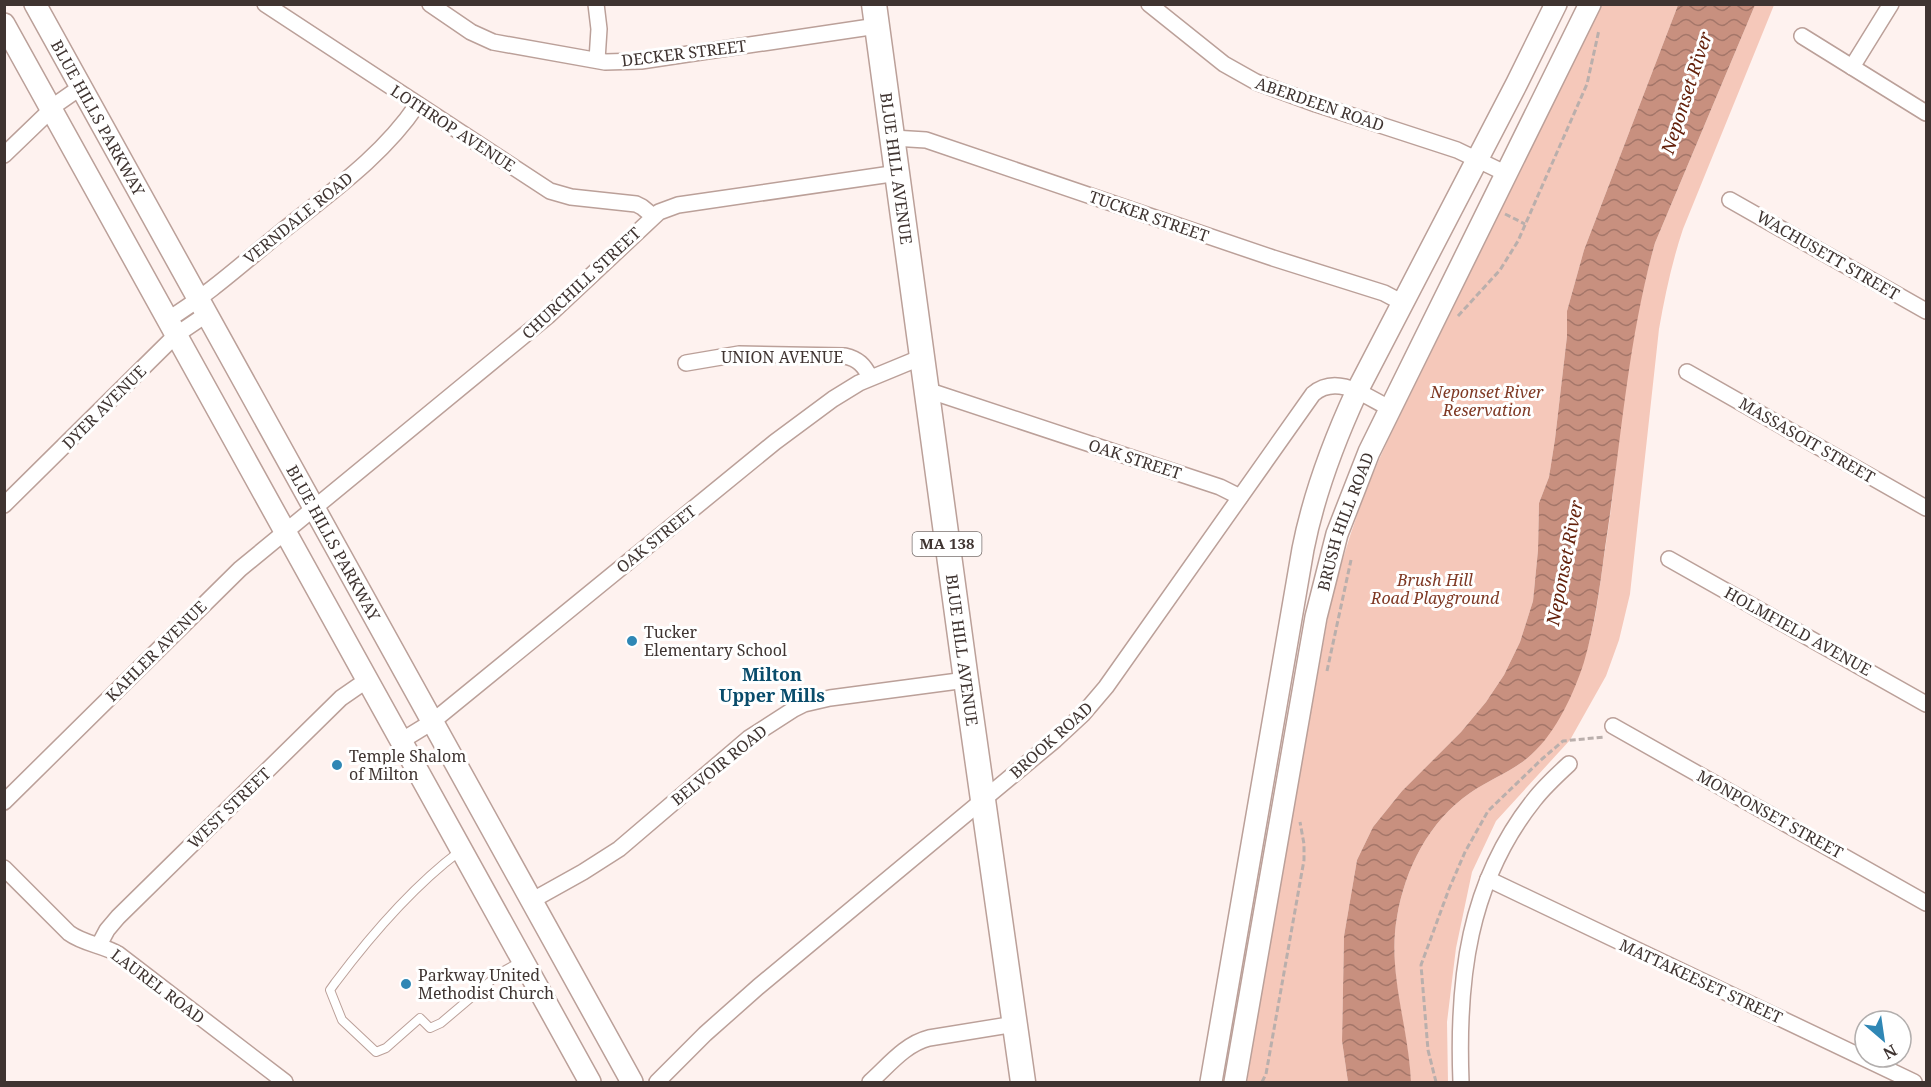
<svg xmlns="http://www.w3.org/2000/svg" width="1931" height="1087" viewBox="0 0 1931 1087" font-family="'Noto Serif',serif">
	<style>
		.green { fill: #f5c8ba }
		.water { fill: url(#water-waves) }
		.lines { fill: none; stroke-linecap: round; stroke-linejoin: round }
		.service-casing { stroke: #bba099; stroke-width: 10 }
		.minor-casing { stroke: #bba099; stroke-width: 18 }
		.secondary-casing { stroke: #bba099; stroke-width: 24 }
		.trunk-casing { stroke: #bba099; stroke-width: 27 }
		.path { stroke: #baafac; stroke-width: 3; stroke-dasharray: 6 3; stroke-linecap: butt }
		.service { stroke: #fff; stroke-width: 8 }
		.minor { stroke: #fff; stroke-width: 15 }
		.secondary { stroke: #fff; stroke-width: 21 }
		.trunk { stroke: #fff; stroke-width: 24 }
		.poi-dot { fill: #2f87b5; stroke: #fff; stroke-width: 2 }
		.labels { text-anchor: middle; stroke-width: 6; stroke-linejoin: round; paint-order: stroke }
		.shield { fill: #fff; stroke: #79716f; stroke-width: 1.5 }
		.shield-label { font-size: 15px; font-weight: bold; fill: #3f3431 }
		.street-label { font-size: 16px; fill: #3f3431; stroke: #fff }
		.park-label { font-size: 16px; font-style: italic; fill: #7f3924; stroke: #fff }
		.poi-label { font-size: 16px; fill: #3f3431; stroke: #fff; text-anchor: start }
		.water-label { font-size: 18px; font-style: italic; fill: #64210b; stroke: #fff }
		.neighbourhood-label { font-size: 18px; font-weight: bold; fill: #094c6b; stroke: #fff }
	</style>
	<defs>
		<pattern id="water-waves" width="16" height="10" patternUnits="userSpaceOnUse" patternTransform="scale(1.5)"><rect width="16" height="10" fill="#c8907f"/><path d="M0 5q4-4 8 0t8 0" fill="none" stroke="#a47669"/></pattern>
	</defs>
	<rect width="100%" height="100%" fill="#fef2ef"/>
	<g class="green">
		<path d="M1602,5H1678L1584,250L1567,311V336L1555,439L1549,477L1539,503L1538,550L1533,601L1520,642L1504,675L1486,702L1461,732L1402,791L1373,827L1357,860L1344,936L1342,1041L1348,1082H1247L1264,976L1329,611C1343,552 1362,495 1388,440Z"/>
		<path d="M1755,5H1774L1683,229C1672,262 1665,295 1659,329L1630,594L1619,640L1606,676L1570,740L1496,821L1472,872L1456,948L1451,989L1447,1022L1448,1082H1411C1408,1028 1387,972 1397,917C1405,869 1429,821 1470,793C1490,779 1514,771 1532,754C1555,732 1565,702 1576,674C1581,662 1587,651 1590,639C1598,608 1601,575 1606,543C1614,495 1617,446 1624,397C1630,345 1641,293 1655,243Z"/>
	</g>
	<path class="water" d="M1678,5H1755L1655,243C1627,343 1621,446 1605,548C1600,586 1595,625 1584,662C1574,693 1557,731 1532,754C1514,771 1490,779 1470,793C1429,821 1405,869 1397,917C1387,972 1409,1028 1411,1082H1348L1342,1041L1344,936L1357,860L1373,827L1402,791L1461,732L1486,702L1504,675L1520,642L1533,601L1538,550L1539,503L1549,477L1555,439L1567,336V311L1584,250Z"/>
	<g class="lines">
		<g class="service-casing">
			<path id="service" d="M460,851C412,887 371,935 335,983L330,990L342,1020L376,1052L386,1048L420,1018L430,1028L441,1023L500,973L522,961"/>
		</g>
		<g class="minor-casing">
			<g id="minor">
				<path d="M265,4L550,191L571,197L636,204L642,207L653,216"/>
				<path d="M430,4L471,32L493,42L605,62L641,61L877,26"/>
				<path d="M596,4L599,29L597,60"/>
				<path d="M1149,4L1224,64L1256,82L1316,104L1457,150L1507,174"/>
				<path d="M1802,36L1926,113"/>
				<path d="M1852,67L1891,4"/>
				<path d="M893,138L926,140L1273,258L1384,293L1403,303"/>
				<path d="M4,155L58,103L81,87"/>
				<path d="M1730,200L1926,311"/>
				<path d="M167,320C208,295 243,263 280,233C328,194 382,157 417,105"/>
				<path d="M686,363L739,354L845,356C858,359 864,365 870,377"/>
				<path d="M1687,372L1926,508"/>
				<path d="M927,390L1220,487L1240,497"/>
				<path d="M4,505L176,335L207,314"/>
				<path d="M1669,559L1926,704"/>
				<path d="M1613,726L1926,903"/>
				<path d="M401,741L432,722L775,442L833,399L859,383L922,357"/>
				<path d="M4,802L240,569L549,315L659,212L678,205L898,173"/>
				<path d="M4,868L69,933C84,944 103,945 118,954L285,1082"/>
				<path d="M1488,879L1914,1082"/>
				<path d="M531,901L583,872L619,849L749,738L794,709L804,704L830,698L966,680"/>
				<path d="M99,945L107,930L118,917L341,698L367,680"/>
				<path d="M657,1082L705,1034L758,987L1055,740L1083,714L1106,687L1313,394C1337,373 1367,397 1391,409"/>
				<path d="M870,1082C888,1066 905,1044 929,1038L1015,1024"/>
				<path d="M1461,1082C1457,980 1468,883 1534,800C1544,787 1557,775 1569,764"/>
			</g>
		</g>
		<g class="secondary-casing">
			<g id="secondary">
				<path id="s1" d="M35,4L632,1082"/>
				<path d="M4,24L590,1082"/>
				<path d="M1211,1082L1303,549C1314,493 1333,443 1357,391L1517,83L1556,4"/>
				<path id="s2" d="M1235,1082L1316,617L1337,534L1369,452L1590,4"/>
			</g>
		</g>
		<g class="trunk-casing">
			<g id="trunk">
				<path id="s3" d="M874,4L966,680L1023,1082"/>
			</g>
		</g>
		<g class="path">
			<path d="M1505,214L1525,224"/>
			<path d="M1458,316L1500,270L1518,241L1587,84L1599,30"/>
			<path d="M1327,671L1351,560"/>
			<path d="M1262,1082L1266,1074L1304,860V844L1300,822"/>
			<path d="M1436,1082L1428,1050L1421,965L1449,889L1465,852L1488,811L1542,759L1563,741L1604,737"/>
		</g>
		<use href="#service" class="service"/>
		<use href="#minor" class="minor"/>
		<use href="#secondary" class="secondary"/>
		<use href="#trunk" class="trunk"/>
	</g>
	<g class="poi-dot">
		<circle cx="632" cy="641" r="6"/>
		<circle cx="337" cy="765" r="6"/>
		<circle cx="406" cy="984" r="6"/>
	</g>
	<g class="labels">
		<rect class="shield" x="912.5" y="532" width="69" height="24" rx="4.5"/>
		<g class="shield-label">
			<text x="947" y="549">MA 138</text>
		</g>
		<g class="street-label">
			<text transform="translate(684 53) rotate(-7)" y="6">DECKER STREET</text>
			<text transform="translate(1320 104) rotate(19)" y="6">ABERDEEN ROAD</text>
			<text dy="6" stroke="none"><textPath href="#s1" startOffset="130">BLUE HILLS PARKWAY</textPath></text>
			<text transform="translate(453 128) rotate(33)" y="6">LOTHROP AVENUE</text>
			<text dy="6" stroke="none"><textPath href="#s3" startOffset="166">BLUE HILL AVENUE</textPath></text>
			<text transform="translate(1149 216) rotate(19)" y="6">TUCKER STREET</text>
			<text transform="translate(298 218) rotate(-39)" y="6">VERNDALE ROAD</text>
			<text transform="translate(1828 255) rotate(30)" y="6">WACHUSETT STREET</text>
			<text transform="translate(581 283) rotate(-43)" y="6">CHURCHILL STREET</text>
			<text x="782" y="363">UNION AVENUE</text>
			<text transform="translate(104 407) rotate(-45)" y="6">DYER AVENUE</text>
			<text transform="translate(1807 440) rotate(30)" y="6">MASSASOIT STREET</text>
			<text transform="translate(1135 459) rotate(18)" y="6">OAK STREET</text>
			<text dy="6" stroke="none"><textPath href="#s2" startOffset="572">BRUSH HILL ROAD</textPath></text>
			<text transform="translate(656 539) rotate(-39)" y="6">OAK STREET</text>
			<text dy="6" stroke="none"><textPath href="#s1" startOffset="616">BLUE HILLS PARKWAY</textPath></text>
			<text transform="translate(1798 631) rotate(29)" y="6">HOLMFIELD AVENUE</text>
			<text transform="translate(156 651) rotate(-45)" y="6">KAHLER AVENUE</text>
			<text dy="6" stroke="none"><textPath href="#s3" startOffset="652">BLUE HILL AVENUE</textPath></text>
			<text transform="translate(1051 740) rotate(-42)" y="6">BROOK ROAD</text>
			<text transform="translate(719 765) rotate(-39)" y="6">BELVOIR ROAD</text>
			<text transform="translate(229 808) rotate(-44)" y="6">WEST STREET</text>
			<text transform="translate(1770 814) rotate(29)" y="6">MONPONSET STREET</text>
			<text transform="translate(1701 981) rotate(25)" y="6">MATTAKEESET STREET</text>
			<text transform="translate(158 986) rotate(37)" y="6">LAUREL ROAD</text>
		</g>
		<g class="park-label">
			<text x="1487" y="398">Neponset River<tspan x="1487" dy="18">Reservation</tspan></text>
			<text x="1435" y="586">Brush Hill<tspan x="1435" dy="18">Road Playground</tspan></text>
		</g>
		<g class="poi-label">
			<text x="644" y="638">Tucker<tspan x="644" dy="18">Elementary School</tspan></text>
			<text x="349" y="762">Temple Shalom<tspan x="349" dy="18">of Milton</tspan></text>
			<text x="418" y="981">Parkway United<tspan x="418" dy="18">Methodist Church</tspan></text>
		</g>
		<g class="water-label">
			<text transform="translate(1687 93) rotate(-72)" y="6">Neponset River</text>
			<text transform="translate(1565 563) rotate(-79)" y="6">Neponset River</text>
		</g>
		<g class="neighbourhood-label">
			<text x="772" y="681">Milton<tspan x="772" dy="21">Upper Mills</tspan></text>
		</g>
	</g>
	<rect width="1931" height="1087" fill="none" stroke="#3f3431" stroke-width="12"/>
	<g transform="translate(1883 1039) rotate(151)"><circle r="28" fill="#ffffff" stroke="#b2aead" stroke-width="1.5"/>
	<path d="M0-4.5L10 22L0 15L-10 22Z" fill="#2f87b5"/>
	<text y="-9" font-size="16" font-weight="bold" text-anchor="middle" fill="#3f3431">N</text>
	</g>
</svg>
